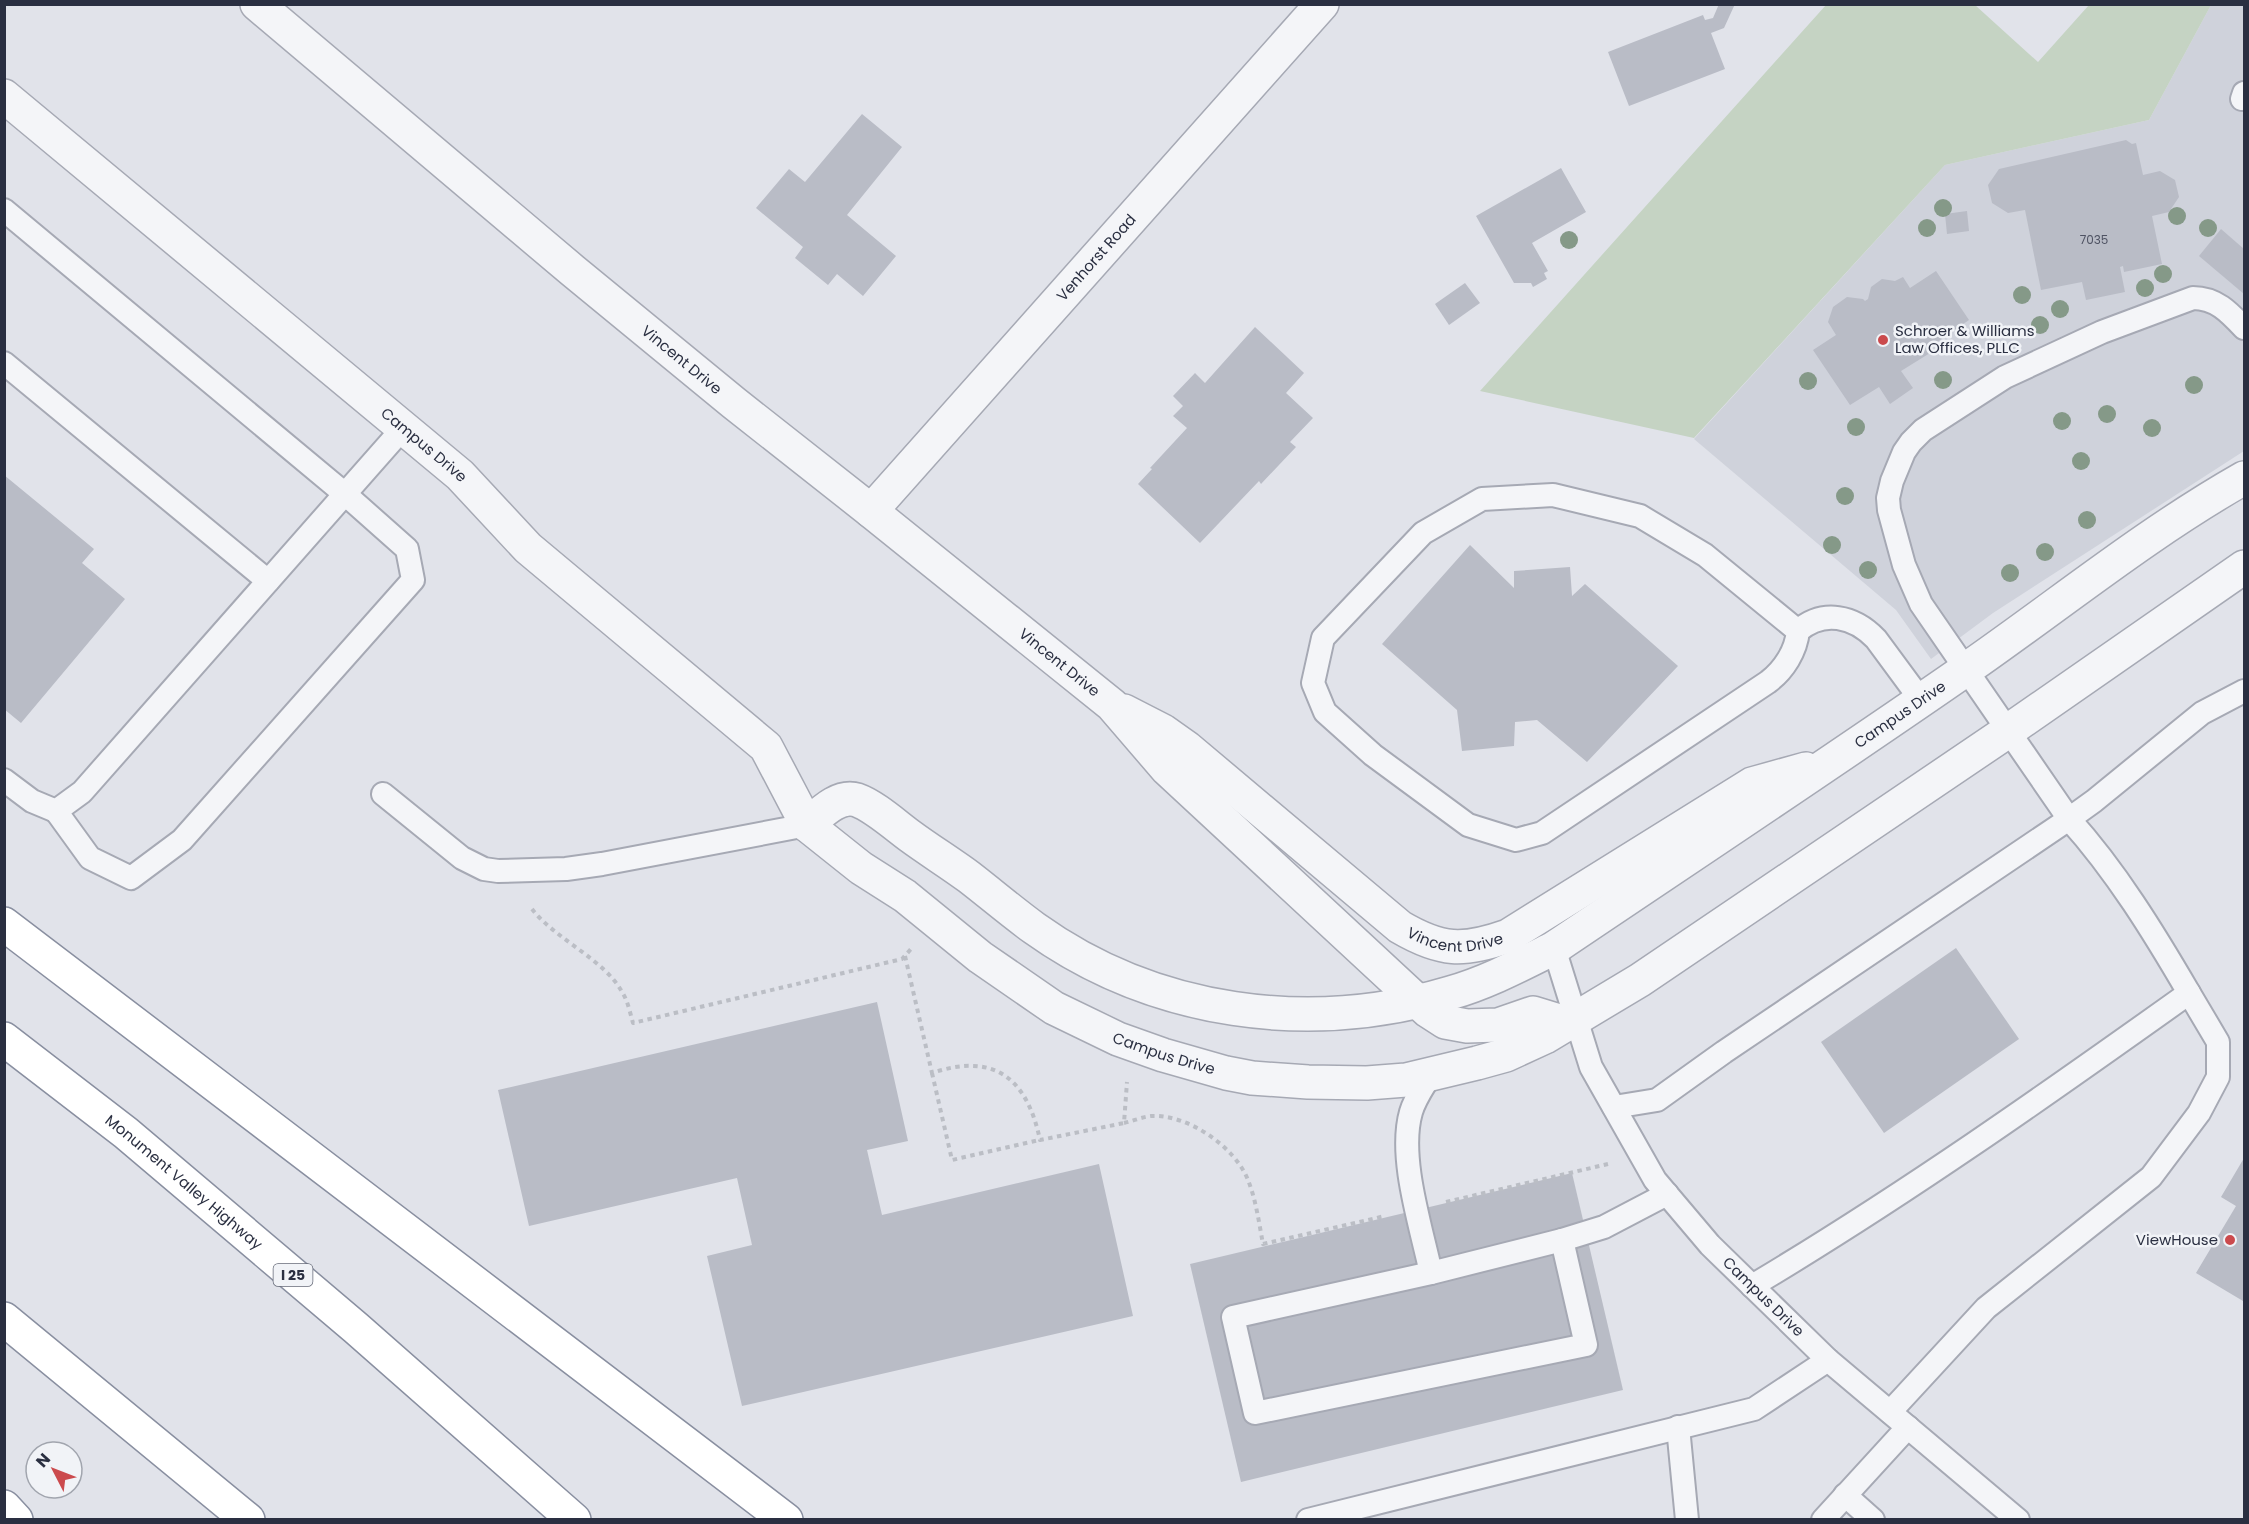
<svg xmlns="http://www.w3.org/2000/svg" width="2249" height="1524" viewBox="0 0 2249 1524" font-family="Poppins,sans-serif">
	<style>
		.built { fill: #cfd2db }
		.green { fill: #c5d3c3 }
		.building { fill: #b9bcc6 }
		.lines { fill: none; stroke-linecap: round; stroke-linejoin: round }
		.lane-casing { stroke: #a6a9b4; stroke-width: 26 }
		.street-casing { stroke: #a6a9b4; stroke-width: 36 }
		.highway-casing { stroke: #898fa0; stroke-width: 36 }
		.path { stroke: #bbbec5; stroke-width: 4; stroke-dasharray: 4.5 4.5; stroke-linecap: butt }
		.lane { stroke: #f4f5f8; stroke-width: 22 }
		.street { stroke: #f4f5f8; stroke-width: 33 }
		.highway { stroke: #fff; stroke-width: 33 }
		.tree { fill: #859988 }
		.poi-dot { fill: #cb4a4d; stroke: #f1f3f7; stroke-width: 2 }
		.labels { text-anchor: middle; stroke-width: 5; stroke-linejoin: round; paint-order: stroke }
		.number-label { font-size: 12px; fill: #4e5262 }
		.shield { fill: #f1f3f7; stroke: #666a78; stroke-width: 1.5 }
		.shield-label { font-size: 14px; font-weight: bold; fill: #2a2f41 }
		.street-label { font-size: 15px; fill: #2a2f41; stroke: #f1f3f7 }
		.poi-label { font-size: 15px; fill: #2a2f41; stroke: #f1f3f7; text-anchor: start }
	</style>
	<rect width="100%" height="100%" fill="#e1e3ea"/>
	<path class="built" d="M2211,5H2244V451L1993,613L1931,659L1896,610L1694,439L1945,165L2149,120Z"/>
	<path class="green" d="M1826,5H1975L2038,62L2089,5H2211L2149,120L1945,165L1694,438L1480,391Z"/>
	<g class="building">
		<path d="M1719,4H1735L1724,28L1711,33L1725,69L1629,106L1608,52L1703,15L1705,20L1713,18Z"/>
		<path d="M862,114L902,147L847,215L896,256L863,296L837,274L828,285L795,258L803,247L756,208L789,169L805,182Z"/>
		<path d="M2126,140L2132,144L2136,143L2143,175L2160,171L2175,180L2179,197L2169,212L2152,216L2162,264L2124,272L2123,266L2120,267L2125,292L2086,300L2082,282L2041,290L2025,210L2008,213L1992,203L1988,185L1999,169Z"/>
		<path d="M1561,168L1586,212L1532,243L1548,271L1544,273L1547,279L1533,287L1531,283H1514L1476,216Z"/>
		<path d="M1967,211L1969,231L1947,234L1945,214Z"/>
		<path d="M2221,229L2244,249V294L2199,256Z"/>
		<path d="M1936,271L1969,320L1927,349L1930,353L1901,371L1913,388L1890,404L1879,387L1850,405L1813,350L1836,335L1828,322L1833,307L1847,297L1863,299L1865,301L1868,299L1871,287L1882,279L1895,281L1903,277L1910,288Z"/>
		<path d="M1465,283L1480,303L1449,325L1435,304Z"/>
		<path d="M1255,327L1304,373L1286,393L1313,418L1290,442L1296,447L1261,484L1259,481L1200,543L1138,484L1152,469L1150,468L1187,428L1173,416L1183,406L1173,396L1195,373L1205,383Z"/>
		<path d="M4,475L94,549L82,563L125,599L21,723L4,709Z"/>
		<path d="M1470,545L1514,588V571L1570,567L1572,596L1585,584L1678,666L1587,762L1537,720L1515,722L1514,746L1462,751L1457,710L1382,644Z"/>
		<path d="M1956,948L2019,1039L1884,1133L1821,1042Z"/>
		<path d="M877,1002L908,1141L867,1150L882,1215L1099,1164L1133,1316L742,1406L707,1256L752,1245L737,1178L529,1226L498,1090Z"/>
		<path d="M2244,1158V1299L2243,1301L2196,1273L2236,1206L2221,1197Z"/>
		<path d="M1572,1173L1623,1390L1241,1482L1190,1264Z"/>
	</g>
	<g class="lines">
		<g class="lane-casing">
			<g id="lane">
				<path d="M2242,99L2244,93"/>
				<path d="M4,210L345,494L407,549L413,580L182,840L131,878L90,858L56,811"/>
				<path d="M4,363L268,581"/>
				<path d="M1798,631C1796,651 1784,670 1768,682L1542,833L1516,840L1468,825L1373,755L1325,712L1313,683L1323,638L1423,533L1482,499L1553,495L1640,516L1705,555L1798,631C1823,609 1854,616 1876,639L1921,700"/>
				<path d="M4,780L32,801L56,811L82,792L404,427"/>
				<path d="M383,794L462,858L484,869L498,871L566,869L602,864L807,825"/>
				<path id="s1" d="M1554,948L1591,1067L1655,1180L1710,1245L1828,1360L2018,1520"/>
				<path d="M1431,1074C1424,1086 1415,1098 1411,1112C1398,1157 1421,1226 1431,1273"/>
				<path d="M1614,1107L1657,1100L1724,1052L2069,819L2094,801L2202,713L2244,691"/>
				<path d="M1562,1240L1586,1345L1255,1413L1233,1317L1431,1273Z"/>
				<path d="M1562,1240L1604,1227L1667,1194"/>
				<path d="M1752,1286C1903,1196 2046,1095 2189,993C2154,933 2116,871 2069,819L1921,604L1904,565L1889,510L1888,498L1892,481L1904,452L1911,442L1923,430L2005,377L2102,332L2193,298C2216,298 2229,312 2244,328"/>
				<path d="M1890,1412L1986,1308L2151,1177L2199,1113L2218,1077V1042L2189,993"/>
				<path d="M1678,1427L1687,1520"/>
				<path d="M1845,1495L1873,1520"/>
				<path d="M1308,1520L1754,1409L1828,1360"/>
				<path d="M1823,1520L1908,1427"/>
			</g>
		</g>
		<g class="street-casing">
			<g id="street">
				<path id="s2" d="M257,4L572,270L734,403L871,511L1112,705L1167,769L1428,1011L1445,1022L1467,1026L1498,1025L1533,1013L1569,1024"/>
				<path id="s3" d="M4,96L460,475L528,548L766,747L807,825L861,868L905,896L980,957L1054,1008L1118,1039L1163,1055L1226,1073L1252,1078L1308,1082L1367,1083L1406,1080L1477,1063L1506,1055L1545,1037L1640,980L2008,731L2244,567"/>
				<path id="s4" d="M871,511L1322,4"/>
				<path id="s5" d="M1124,711L1163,731L1187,748L1400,927C1441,951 1463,952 1508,936L1752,784L1806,769"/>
				<path id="s6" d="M807,825C820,814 838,794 857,800C874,806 895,825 910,836C929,850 950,863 969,877C991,894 1012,912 1034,928C1154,1014 1309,1035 1450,993C1486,983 1520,965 1554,948C1692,855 1831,763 1968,668C2060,604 2147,533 2244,478"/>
			</g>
		</g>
		<g class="highway-casing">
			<g id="highway">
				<path d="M4,924L786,1520"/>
				<path id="s7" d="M4,1039L126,1133L356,1328L574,1520"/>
				<path d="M4,1319L248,1520"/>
				<path d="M4,1507L16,1520"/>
			</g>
		</g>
		<g class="path">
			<path d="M532,909C555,939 605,960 622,992C628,1001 630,1013 633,1023L902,959L911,949"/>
			<path d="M905,956L932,1073C994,1052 1027,1078 1040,1140L1124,1123L1127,1082"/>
			<path d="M932,1073L952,1160L1039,1140"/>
			<path d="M1124,1123C1133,1121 1142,1117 1151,1116C1188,1114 1235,1147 1248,1180C1256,1200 1259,1223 1263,1244L1385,1216"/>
			<path d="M1446,1202L1608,1164"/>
		</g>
		<use href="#lane" class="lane"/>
		<use href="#street" class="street"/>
		<use href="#highway" class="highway"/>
	</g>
	<g class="tree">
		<circle cx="1943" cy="208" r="9"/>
		<circle cx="2177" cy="216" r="9"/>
		<circle cx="1927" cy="228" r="9"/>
		<circle cx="2208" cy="228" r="9"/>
		<circle cx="1569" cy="240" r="9"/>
		<circle cx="2163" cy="274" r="9"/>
		<circle cx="2145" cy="288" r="9"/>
		<circle cx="2022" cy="295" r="9"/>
		<circle cx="2060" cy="309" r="9"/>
		<circle cx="2040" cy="325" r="9"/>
		<circle cx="1943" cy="380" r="9"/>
		<circle cx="1808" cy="381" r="9"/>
		<circle cx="2194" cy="385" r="9"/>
		<circle cx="2107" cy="414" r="9"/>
		<circle cx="2062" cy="421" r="9"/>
		<circle cx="1856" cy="427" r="9"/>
		<circle cx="2152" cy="428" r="9"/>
		<circle cx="2081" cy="461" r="9"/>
		<circle cx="1845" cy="496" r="9"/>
		<circle cx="2087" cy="520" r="9"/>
		<circle cx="1832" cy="545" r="9"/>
		<circle cx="2045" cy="552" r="9"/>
		<circle cx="1868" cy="570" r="9"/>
		<circle cx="2010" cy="573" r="9"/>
	</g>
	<g class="poi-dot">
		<circle cx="1883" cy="340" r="6"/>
		<circle cx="2230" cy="1240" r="6"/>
	</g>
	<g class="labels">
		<g class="number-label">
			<text x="2094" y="244">7035</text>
		</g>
		<rect class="shield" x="273.5" y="1264" width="39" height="22" rx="4.5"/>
		<g class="shield-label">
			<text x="293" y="1280">I 25</text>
		</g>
		<g class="street-label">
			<text dy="5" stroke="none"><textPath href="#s4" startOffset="339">Venhorst Road</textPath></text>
			<text dy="5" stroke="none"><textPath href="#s2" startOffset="554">Vincent Drive</textPath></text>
			<text dy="5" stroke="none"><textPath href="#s3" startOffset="546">Campus Drive</textPath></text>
			<text dy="5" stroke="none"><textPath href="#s2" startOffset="1038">Vincent Drive</textPath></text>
			<text dy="5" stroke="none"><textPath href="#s6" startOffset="1244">Campus Drive</textPath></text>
			<text dy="5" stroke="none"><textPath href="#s5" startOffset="410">Vincent Drive</textPath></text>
			<text dy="5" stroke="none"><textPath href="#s3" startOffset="1518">Campus Drive</textPath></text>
			<text dy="5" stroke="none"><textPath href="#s7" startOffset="230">Monument Valley Highway</textPath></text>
			<text dy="5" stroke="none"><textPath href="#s1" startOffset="414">Campus Drive</textPath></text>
		</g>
		<g class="poi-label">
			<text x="1895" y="336">Schroer &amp; Williams<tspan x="1895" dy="17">Law Offices, PLLC</tspan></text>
			<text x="2218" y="1245" text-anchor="end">ViewHouse</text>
		</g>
	</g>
	<rect width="2249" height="1524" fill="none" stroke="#2a2f41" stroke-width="12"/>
	<g transform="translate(54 1470) rotate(312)"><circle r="28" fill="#f1f3f7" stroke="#a1a5ae" stroke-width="1.5"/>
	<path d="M0-4.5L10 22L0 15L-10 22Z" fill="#cb4a4d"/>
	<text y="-9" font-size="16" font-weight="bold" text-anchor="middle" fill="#2a2f41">N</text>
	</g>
</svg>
